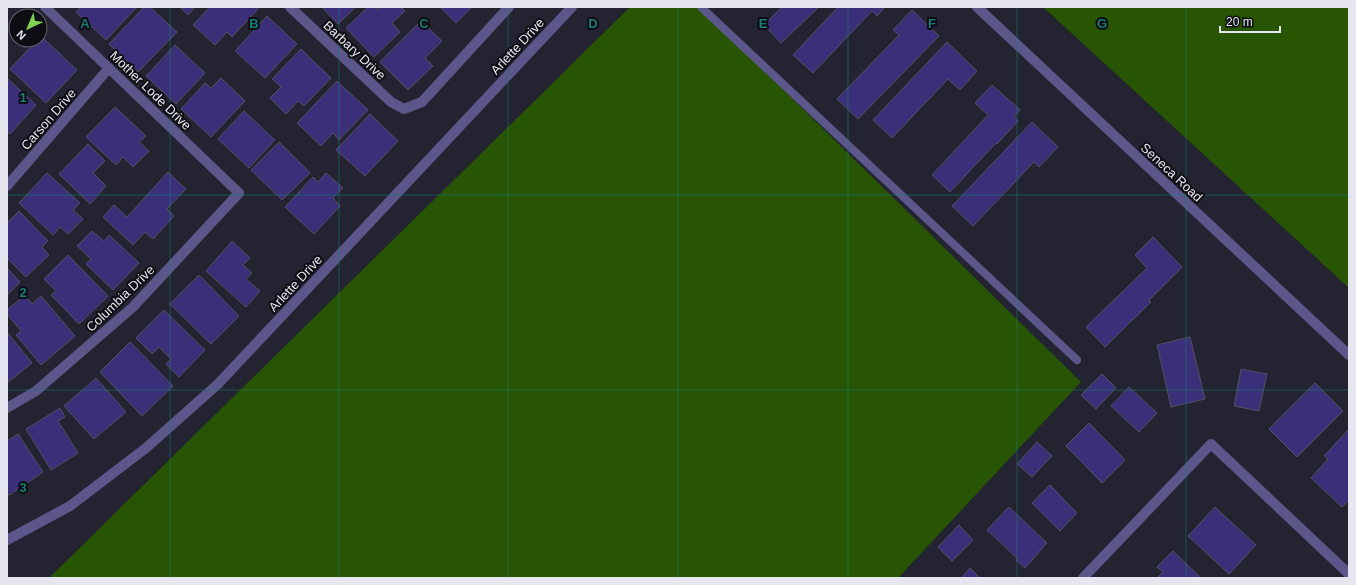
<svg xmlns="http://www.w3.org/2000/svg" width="1356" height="585" viewBox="0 0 1356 585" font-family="Helvetica,sans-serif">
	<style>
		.green { fill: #275504 }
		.building { fill: #3b2f79; stroke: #515161 }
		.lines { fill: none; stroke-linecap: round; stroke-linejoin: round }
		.service { stroke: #5b578a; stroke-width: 8 }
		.minor { stroke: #5b578a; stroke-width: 10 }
		.tertiary { stroke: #5b578a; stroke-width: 10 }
		.grid { fill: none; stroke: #1a7c74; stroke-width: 1; stroke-opacity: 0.55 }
		.labels { text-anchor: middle; stroke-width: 4; stroke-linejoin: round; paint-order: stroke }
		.street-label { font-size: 13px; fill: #e6e6f0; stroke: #0d0d13 }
		.grid-label { font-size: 13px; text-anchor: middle; font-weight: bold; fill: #1a7c74; stroke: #0d0d13; stroke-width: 4; stroke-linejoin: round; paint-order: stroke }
	</style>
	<rect width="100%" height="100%" fill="#242331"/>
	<g class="green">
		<path d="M630,7H699L1081,382L898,578H49Z"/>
		<path d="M1043,7H1349V288Z"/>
	</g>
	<g class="building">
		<path d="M81,7H137L106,40L76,12Z"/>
		<path d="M144,7H150L177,32L138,72L109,44Z"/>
		<path d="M180,7H195L188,15Z"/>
		<path d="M210,7H257L258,9L232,37L227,32L215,45L193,25Z"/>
		<path d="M322,7H356L338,24Z"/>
		<path d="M368,7H375L378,10L381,7H401L405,11L392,23L400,32L374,57L346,28Z"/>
		<path d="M440,7H472L456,23Z"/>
		<path d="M782,7H819L781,43L764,25Z"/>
		<path d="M838,7H885L877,16L872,11L813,73L793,55Z"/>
		<path d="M912,10L939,36L858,119L837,99L899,35L893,30Z"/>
		<path d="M267,16L297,44L265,78L235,51Z"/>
		<path d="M421,21L442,41L425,58L433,66L408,90L380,62Z"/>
		<path d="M41,36L77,70L46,103L10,69L37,40H40Z"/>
		<path d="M947,42L977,71L960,90L948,79L892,138L873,120Z"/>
		<path d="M175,45L205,73L176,104L146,76Z"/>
		<path d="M301,49L331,78L304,106L298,101L286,114L270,98L281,87L272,79Z"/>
		<path d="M7,78L36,105L10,134L7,131Z"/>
		<path d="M221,78L245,101L211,137L181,109L205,83L211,88Z"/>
		<path d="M337,81L368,110L339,140L333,133L321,146L297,123Z"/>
		<path d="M992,85L1020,110L1014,117L1018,121L997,144L996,143L950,192L932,175L988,115L975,103Z"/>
		<path d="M115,107L146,136L139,142L149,151L133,167L123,157L116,165L86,137Z"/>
		<path d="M244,111L275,140L249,168L218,139Z"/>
		<path d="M370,114L398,141L365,176L336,150Z"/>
		<path d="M1032,122L1058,147L1039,167L1034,162L973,226L952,206Z"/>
		<path d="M279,142L310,173L282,200L251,170Z"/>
		<path d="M88,144L105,161L93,173L106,186L90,204L59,174Z"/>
		<path d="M168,172L186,189L167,209L174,216L153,239L145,232L133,245L103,217L114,205L127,217Z"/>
		<path d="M47,173L80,203L73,210L83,219L68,234L60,227L53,235L19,203Z"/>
		<path d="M326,173L343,188L333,198L340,206L314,234L285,207L313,177L318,182Z"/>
		<path d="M19,211L48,241L42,247L49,255L26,277L7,258V223Z"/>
		<path d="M92,231L104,241L109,235L139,263L113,290L86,264L91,259L77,246Z"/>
		<path d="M1153,237L1182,267L1149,300L1151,302L1105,347L1086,327L1147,268L1135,255Z"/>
		<path d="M232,241L250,258L243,265L252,273L246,279L260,291L246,307L206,271Z"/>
		<path d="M68,255L108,296L79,324L51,295L56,291L44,279Z"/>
		<path d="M7,268L20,282L7,295Z"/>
		<path d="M199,275L239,316L211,344L170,304Z"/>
		<path d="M25,295L32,304L41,296L75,336L41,365L16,335L21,331L7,314V310Z"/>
		<path d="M164,310L205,350L179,377L166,364L171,359L159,347L152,354L136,338Z"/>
		<path d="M7,332L32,363L7,383Z"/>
		<path d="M1190,337L1205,399L1171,407L1157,345Z"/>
		<path d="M130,342L173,386L142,416L100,372Z"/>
		<path d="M1241,369L1267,374L1259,411L1234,406Z"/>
		<path d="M1102,374L1116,388L1096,409L1081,395Z"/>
		<path d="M96,378L126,412L94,439L64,406Z"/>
		<path d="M1315,383L1343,411L1297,457L1269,429Z"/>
		<path d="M1129,387L1157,413L1139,432L1111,406Z"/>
		<path d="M60,408L65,417L58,421L78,453L51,470L26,429Z"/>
		<path d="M1089,423L1125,460L1102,483L1066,446Z"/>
		<path d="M1349,429V500L1342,507L1311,478L1328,459L1324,456Z"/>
		<path d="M18,434L43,472L9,495L7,493V441Z"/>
		<path d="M1037,442L1052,456L1032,477L1017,464Z"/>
		<path d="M1050,485L1077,513L1060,531L1032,503Z"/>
		<path d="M1009,507L1047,543L1025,568L1016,560L1017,558L987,530Z"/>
		<path d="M1215,507L1256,545L1229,574L1188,536Z"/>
		<path d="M959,525L973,540L952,561L938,547Z"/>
		<path d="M1173,551L1201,578H1157L1163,572L1157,567Z"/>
		<path d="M970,568L980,578H961Z"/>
	</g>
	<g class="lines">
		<path class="service" d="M701,7L1077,360"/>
		<g class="minor">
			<path d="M290,7L391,102L404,109L422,102L509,7"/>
			<path d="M7,186L109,68"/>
			<path d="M7,408L36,391L133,307L239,193L45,7"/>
			<path d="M1083,578L1211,444L1349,574"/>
		</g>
		<g class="tertiary">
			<path d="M977,7L1349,355"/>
			<path d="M7,540L70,506L146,448L218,384L572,7"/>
		</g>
	</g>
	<path class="grid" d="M170,7V578M339,7V578M508,7V578M678,7V578M848,7V578M1017,7V578M1186,7V578M7,195H1349M7,390H1349"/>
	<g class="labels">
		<g class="street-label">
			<text transform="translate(517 46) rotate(-47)" y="5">Arlette Drive</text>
			<text transform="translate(355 50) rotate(43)" y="5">Barbary Drive</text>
			<text transform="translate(151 90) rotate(44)" y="5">Mother Lode Drive</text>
			<text transform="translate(48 119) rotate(-49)" y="5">Carson Drive</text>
			<text transform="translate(1172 172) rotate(43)" y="5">Seneca Road</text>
			<text transform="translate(295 283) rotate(-47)" y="5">Arlette Drive</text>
			<text transform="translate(120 298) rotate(-44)" y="5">Columbia Drive</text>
		</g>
	</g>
	<g class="grid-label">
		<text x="85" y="28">A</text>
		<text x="254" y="28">B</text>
		<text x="424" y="28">C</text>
		<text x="593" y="28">D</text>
		<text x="763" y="28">E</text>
		<text x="932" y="28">F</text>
		<text x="1102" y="28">G</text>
		<text x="23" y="102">1</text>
		<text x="23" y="297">2</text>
		<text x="23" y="492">3</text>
	</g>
	<rect width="1356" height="585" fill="none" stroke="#e6e6f0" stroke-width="16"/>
	<g transform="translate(28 28) rotate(224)"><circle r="19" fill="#0d0d13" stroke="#64646b"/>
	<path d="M0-3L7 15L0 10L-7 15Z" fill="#7fd052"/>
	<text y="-6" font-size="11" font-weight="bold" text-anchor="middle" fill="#e6e6f0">N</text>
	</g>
	<path d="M1220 26v6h60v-6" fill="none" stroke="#e6e6f0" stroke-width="2"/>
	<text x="1226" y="26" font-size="12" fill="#e6e6f0" stroke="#0d0d13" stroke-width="3" paint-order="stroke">20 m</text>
</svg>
